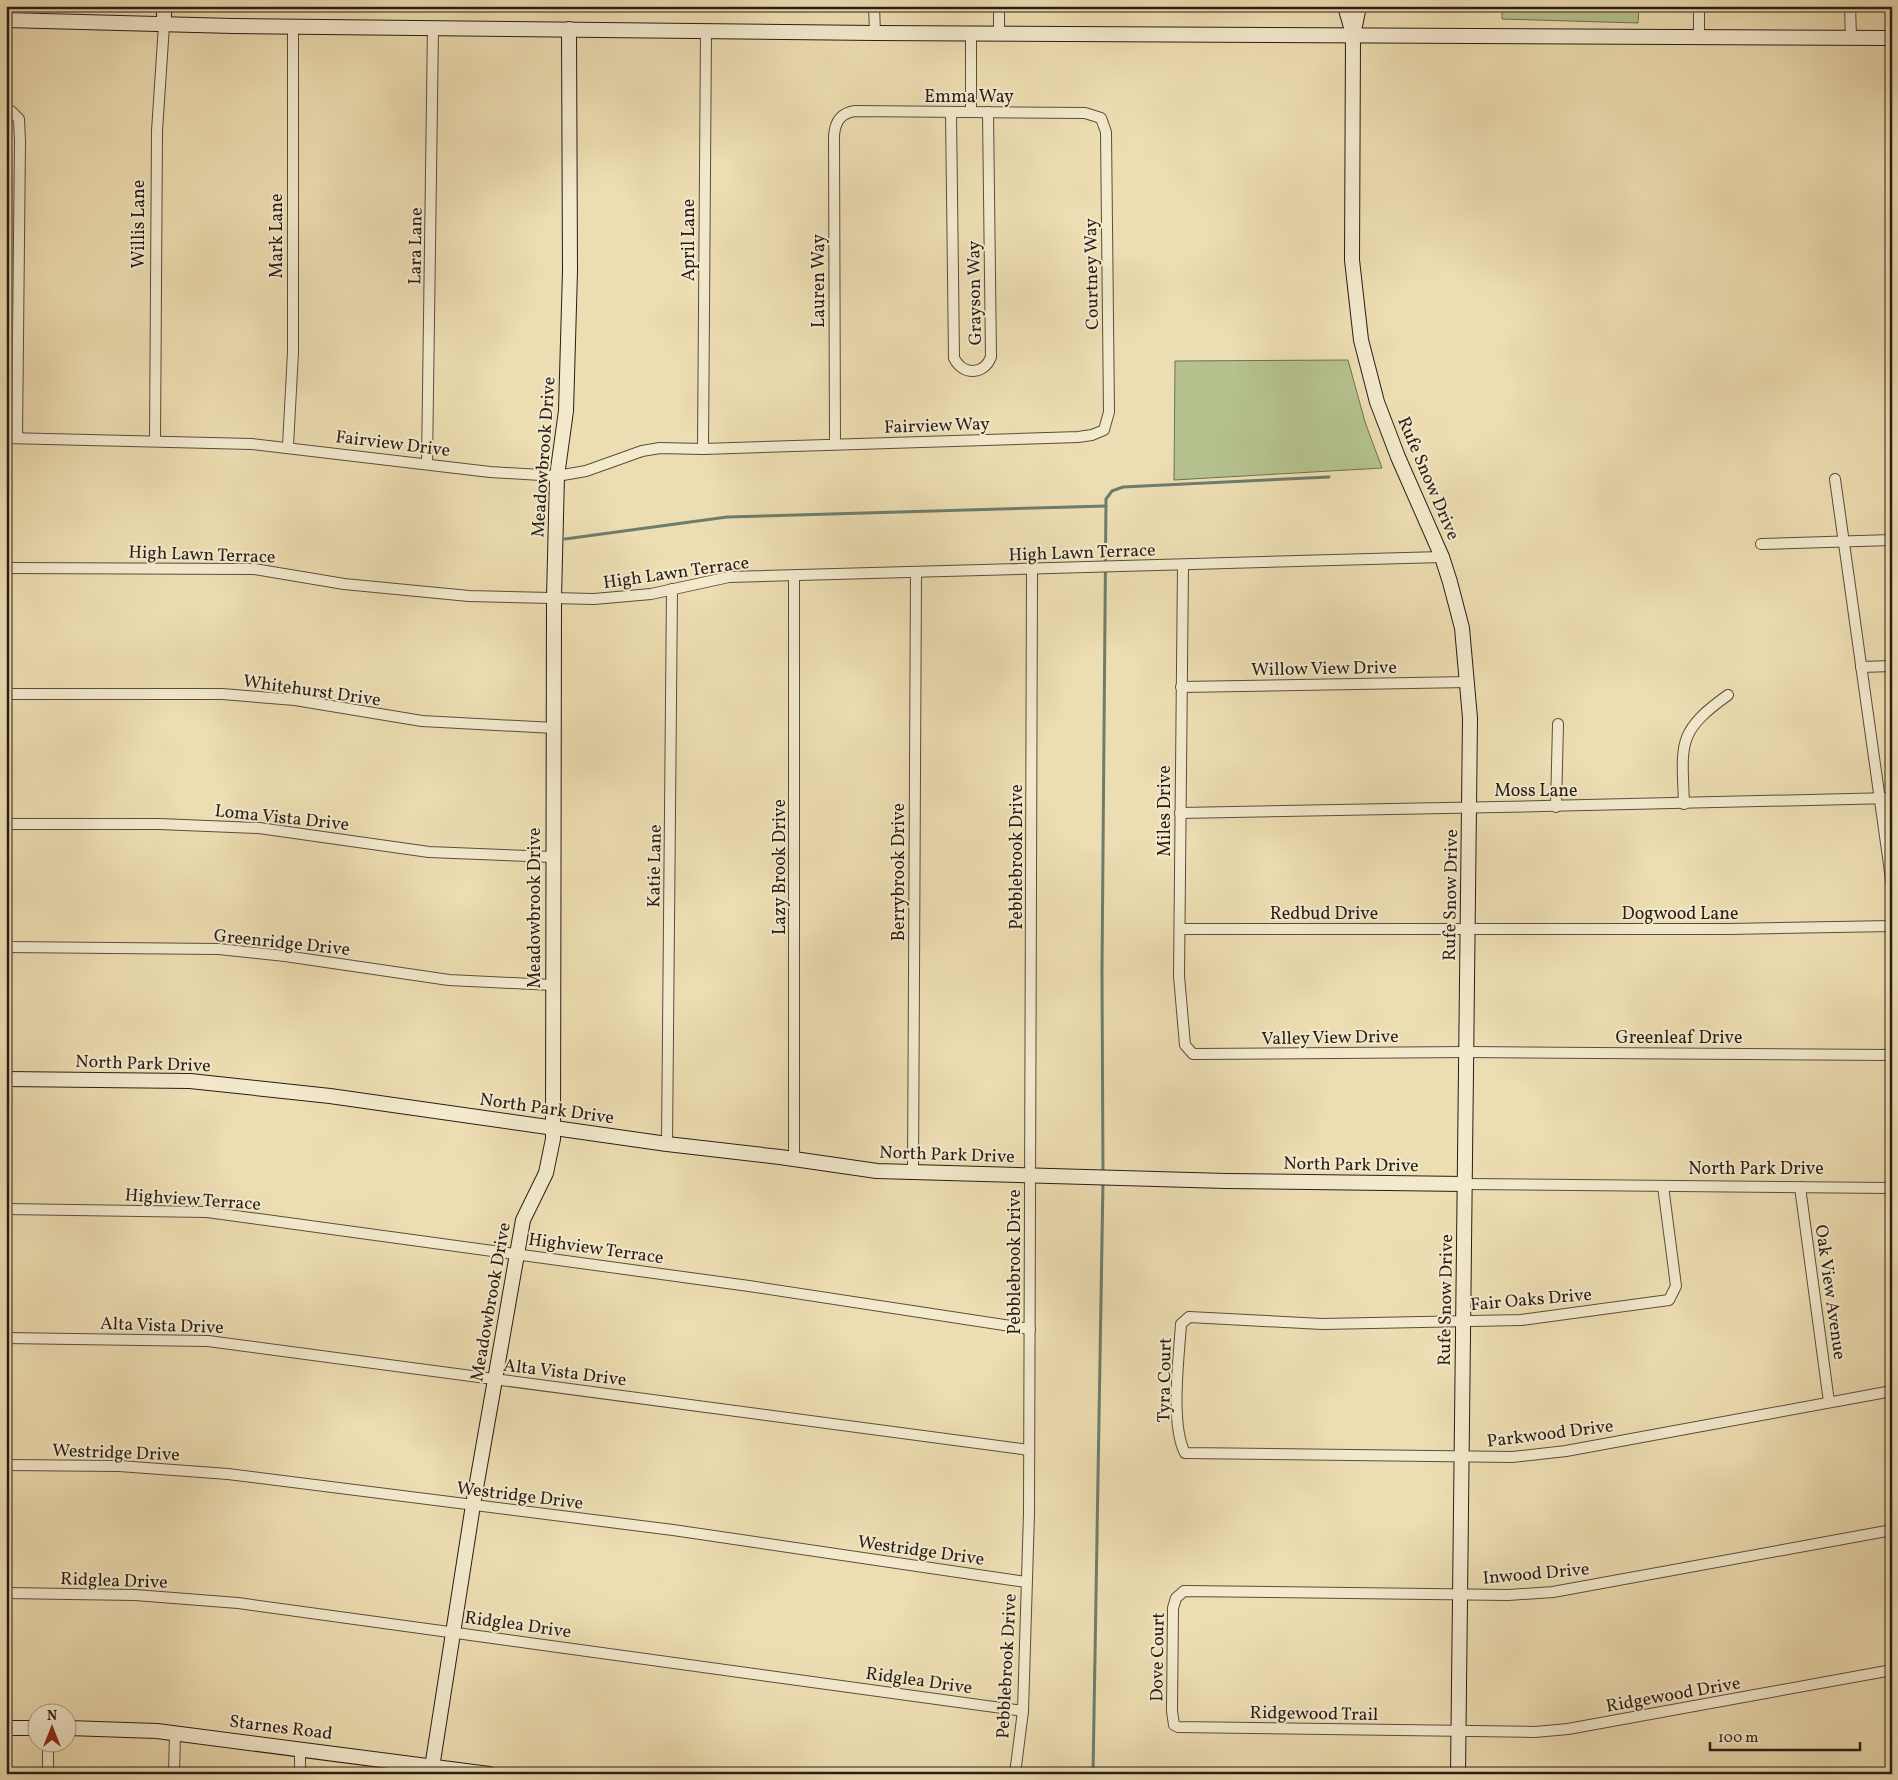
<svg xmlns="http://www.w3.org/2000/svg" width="1898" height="1780" viewBox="0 0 1898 1780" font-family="Vollkorn,serif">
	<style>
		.green { fill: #b5c28e; stroke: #6f7052 }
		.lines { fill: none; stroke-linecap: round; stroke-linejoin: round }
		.stream { stroke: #6d7d6d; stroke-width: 3 }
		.street-casing { stroke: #5a4d3d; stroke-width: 12 }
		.secondary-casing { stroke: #291d16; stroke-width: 16 }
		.street { stroke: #f3e9cd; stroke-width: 10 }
		.secondary { stroke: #f3e9cd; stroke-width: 14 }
		.labels { text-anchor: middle; stroke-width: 4; stroke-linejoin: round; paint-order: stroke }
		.street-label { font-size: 18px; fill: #291d16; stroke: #f3e9cd }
	</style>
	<rect width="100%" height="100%" fill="#edddb2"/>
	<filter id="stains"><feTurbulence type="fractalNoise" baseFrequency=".004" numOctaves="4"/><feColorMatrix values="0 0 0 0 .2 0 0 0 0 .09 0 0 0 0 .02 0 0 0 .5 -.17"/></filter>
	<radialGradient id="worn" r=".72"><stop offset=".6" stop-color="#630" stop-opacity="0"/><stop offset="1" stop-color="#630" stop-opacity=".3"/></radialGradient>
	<g class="green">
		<path d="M1502,6H1639L1638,23L1502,19Z"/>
		<path d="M1348,360L1365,422L1382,468L1174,480L1175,361Z"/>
	</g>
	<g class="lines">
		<g class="stream">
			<path d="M565,539L727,517L1106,506"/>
			<path d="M1103,1175L1102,970L1106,499L1112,491L1123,487L1329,477"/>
			<path d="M1093,1774L1103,1181"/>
		</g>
		<g class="street-casing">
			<g id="street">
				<path d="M874,6L875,33"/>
				<path d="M999,6V33"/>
				<path d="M1850,6L1851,38"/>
				<path d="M1699,37V6"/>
				<path d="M6,111H11L19,119L20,141L17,438"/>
				<path d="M951,112L954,358C963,376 984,375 991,357L988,112"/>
				<path d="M971,112V33"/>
				<path d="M6,438L252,444L490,472L557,476L586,471L642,451L660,448L703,449L1078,437L1092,435L1104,430L1109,412L1106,132L1101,118L1085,113L855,111C841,113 835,121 834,136L835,444"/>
				<path d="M155,441L157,131L164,25"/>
				<path d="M288,446L293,352V26"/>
				<path d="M703,449L706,31"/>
				<path d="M427,464L433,28"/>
				<path d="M1835,479L1892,886"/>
				<path d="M1761,544L1892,540"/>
				<path d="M1183,565L1179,976L1185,1045L1193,1054L1467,1052L1892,1055"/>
				<path d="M6,568L254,569L344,584L469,596L594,599L651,594L729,577L1442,557"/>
				<path d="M794,576V1159"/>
				<path d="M1861,667L1892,666"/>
				<path d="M1181,687L1468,682"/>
				<path d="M6,694H222L295,700L422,721L554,728"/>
				<path d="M1684,804C1682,744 1676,732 1728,695"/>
				<path d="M1556,807L1558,724"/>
				<path d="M1180,813C1417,808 1655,805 1892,798"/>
				<path d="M6,824H159L259,828L429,852L553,857"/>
				<path d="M1180,929H1729L1892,926"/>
				<path d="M6,947L219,949L285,956L449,980L552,985"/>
				<path d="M667,1144L672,589"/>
				<path d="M913,1173L916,572"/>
				<path d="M1465,1184L1892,1188"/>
				<path d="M1663,1186L1676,1286L1669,1300L1521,1320L1322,1324L1189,1317L1181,1324C1179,1357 1170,1424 1185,1453L1512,1457L1566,1451L1892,1391"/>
				<path d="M1800,1187L1829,1402"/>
				<path d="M6,1209L207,1212L749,1286L1030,1329"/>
				<path d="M6,1338L208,1341L1029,1450"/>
				<path d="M6,1465L119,1466L228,1474L673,1530L1026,1582"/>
				<path d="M1892,1530L1553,1592L1508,1595L1184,1591L1176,1598L1173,1608L1172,1711L1174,1725L1178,1727L1535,1732L1568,1729L1892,1670"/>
				<path d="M6,1593L135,1595L238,1603L1023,1711"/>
				<path d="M48,1774V1742"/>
				<path d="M174,1774L175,1733"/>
				<path d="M300,1774V1748"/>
				<path d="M1015,1774L1023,1711L1029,1513L1032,569"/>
			</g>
		</g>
		<g class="secondary-casing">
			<g id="secondary">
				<path d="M1345,6L1353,34"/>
				<path d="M1359,6L1353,36L1352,260L1361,340L1377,402L1398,457L1442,557L1450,582L1462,628L1470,718L1458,1774"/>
				<path d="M6,20L233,26L875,33L1892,38"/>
				<path d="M164,25V6"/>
				<path d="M6,1079L190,1081L330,1096L667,1144L780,1157L877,1171L1226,1181L1465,1184"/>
				<path d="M6,1728H38"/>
				<path d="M68,1728L157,1731L489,1774"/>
				<path d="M431,1774L473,1505L523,1220L546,1173L553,1139L554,598L557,476L566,411L570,271L569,29"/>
			</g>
		</g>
		<use href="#street" class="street"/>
		<use href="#secondary" class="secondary"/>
	</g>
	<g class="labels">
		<g class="street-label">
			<text x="969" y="102">Emma Way</text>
			<text transform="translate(138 224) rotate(-90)" y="6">Willis Lane</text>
			<text transform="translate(276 236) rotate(-90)" y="6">Mark Lane</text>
			<text transform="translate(688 240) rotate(-90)" y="6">April Lane</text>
			<text transform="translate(415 246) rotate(-89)" y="6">Lara Lane</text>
			<text transform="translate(1091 274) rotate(-91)" y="6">Courtney Way</text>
			<text transform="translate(818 281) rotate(-90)" y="6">Lauren Way</text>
			<text transform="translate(974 293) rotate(-91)" y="6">Grayson Way</text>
			<text transform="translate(937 425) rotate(-2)" y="6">Fairview Way</text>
			<text transform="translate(393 443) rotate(7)" y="6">Fairview Drive</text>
			<text transform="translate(543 457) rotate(-86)" y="6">Meadowbrook Drive</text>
			<text transform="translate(1429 478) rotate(67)" y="6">Rufe Snow Drive</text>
			<text transform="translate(1082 552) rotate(-2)" y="6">High Lawn Terrace</text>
			<text transform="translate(202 554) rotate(2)" y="6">High Lawn Terrace</text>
			<text transform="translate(676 572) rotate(-8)" y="6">High Lawn Terrace</text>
			<text transform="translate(1324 668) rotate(-1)" y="6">Willow View Drive</text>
			<text transform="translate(312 690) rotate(8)" y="6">Whitehurst Drive</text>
			<text x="1536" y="796">Moss Lane</text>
			<text transform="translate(1164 811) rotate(-90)" y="6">Miles Drive</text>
			<text transform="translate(282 817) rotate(6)" y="6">Loma Vista Drive</text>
			<text transform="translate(1016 857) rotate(-90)" y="6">Pebblebrook Drive</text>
			<text transform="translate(654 866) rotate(-89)" y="6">Katie Lane</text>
			<text transform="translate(779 867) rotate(-90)" y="6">Lazy Brook Drive</text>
			<text transform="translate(898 872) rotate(-90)" y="6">Berrybrook Drive</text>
			<text transform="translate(1450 895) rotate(-89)" y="6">Rufe Snow Drive</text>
			<text transform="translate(534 908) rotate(-90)" y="6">Meadowbrook Drive</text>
			<text x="1324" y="919">Redbud Drive</text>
			<text x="1680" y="919">Dogwood Lane</text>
			<text transform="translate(282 942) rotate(6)" y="6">Greenridge Drive</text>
			<text transform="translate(1330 1037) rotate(-1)" y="6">Valley View Drive</text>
			<text x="1679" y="1043">Greenleaf Drive</text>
			<text transform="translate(143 1063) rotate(2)" y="6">North Park Drive</text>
			<text transform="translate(547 1108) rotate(8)" y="6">North Park Drive</text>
			<text transform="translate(947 1154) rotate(2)" y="6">North Park Drive</text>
			<text transform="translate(1351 1164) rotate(1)" y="6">North Park Drive</text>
			<text x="1756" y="1174">North Park Drive</text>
			<text transform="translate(193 1199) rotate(4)" y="6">Highview Terrace</text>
			<text transform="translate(596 1248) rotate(8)" y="6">Highview Terrace</text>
			<text transform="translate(1014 1262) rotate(-90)" y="6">Pebblebrook Drive</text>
			<text transform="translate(1831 1292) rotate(82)" y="6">Oak View Avenue</text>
			<text transform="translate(1531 1299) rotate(-5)" y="6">Fair Oaks Drive</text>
			<text transform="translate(1445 1300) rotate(-89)" y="6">Rufe Snow Drive</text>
			<text transform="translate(490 1302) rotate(-80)" y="6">Meadowbrook Drive</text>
			<text transform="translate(162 1325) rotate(2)" y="6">Alta Vista Drive</text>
			<text transform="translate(565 1372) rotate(7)" y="6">Alta Vista Drive</text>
			<text transform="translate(1164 1380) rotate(-89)" y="6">Tyra Court</text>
			<text transform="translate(1550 1433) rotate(-7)" y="6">Parkwood Drive</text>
			<text transform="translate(116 1452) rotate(2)" y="6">Westridge Drive</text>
			<text transform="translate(520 1495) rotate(7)" y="6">Westridge Drive</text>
			<text transform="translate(921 1550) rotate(8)" y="6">Westridge Drive</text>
			<text transform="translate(1536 1573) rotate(-5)" y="6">Inwood Drive</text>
			<text transform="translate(114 1580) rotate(2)" y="6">Ridglea Drive</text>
			<text transform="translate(518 1624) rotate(8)" y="6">Ridglea Drive</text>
			<text transform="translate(1157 1657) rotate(-89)" y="6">Dove Court</text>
			<text transform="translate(1006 1666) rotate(-87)" y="6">Pebblebrook Drive</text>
			<text transform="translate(919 1680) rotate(8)" y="6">Ridglea Drive</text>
			<text transform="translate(1673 1694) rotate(-10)" y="6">Ridgewood Drive</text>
			<text transform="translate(1314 1713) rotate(1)" y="6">Ridgewood Trail</text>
			<text transform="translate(281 1727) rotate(7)" y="6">Starnes Road</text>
		</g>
	</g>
	<rect width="1898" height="1780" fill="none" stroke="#edddb2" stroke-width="25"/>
	<rect x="8" y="8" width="1883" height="1765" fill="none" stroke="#291d16" stroke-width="2.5"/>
	<rect x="12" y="12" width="1873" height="1755" fill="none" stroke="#291d16"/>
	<g transform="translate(52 1728)"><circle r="24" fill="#f3e9cd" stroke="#a29784"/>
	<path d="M0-4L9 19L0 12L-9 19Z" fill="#8f2418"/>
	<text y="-8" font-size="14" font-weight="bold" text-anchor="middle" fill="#291d16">N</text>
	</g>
	<path d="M1710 1742v8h150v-8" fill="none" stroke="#291d16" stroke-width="2.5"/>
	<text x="1718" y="1742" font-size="15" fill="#291d16" stroke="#f3e9cd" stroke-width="4" paint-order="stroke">100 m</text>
	<rect width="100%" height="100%" filter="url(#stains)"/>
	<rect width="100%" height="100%" fill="url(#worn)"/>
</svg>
